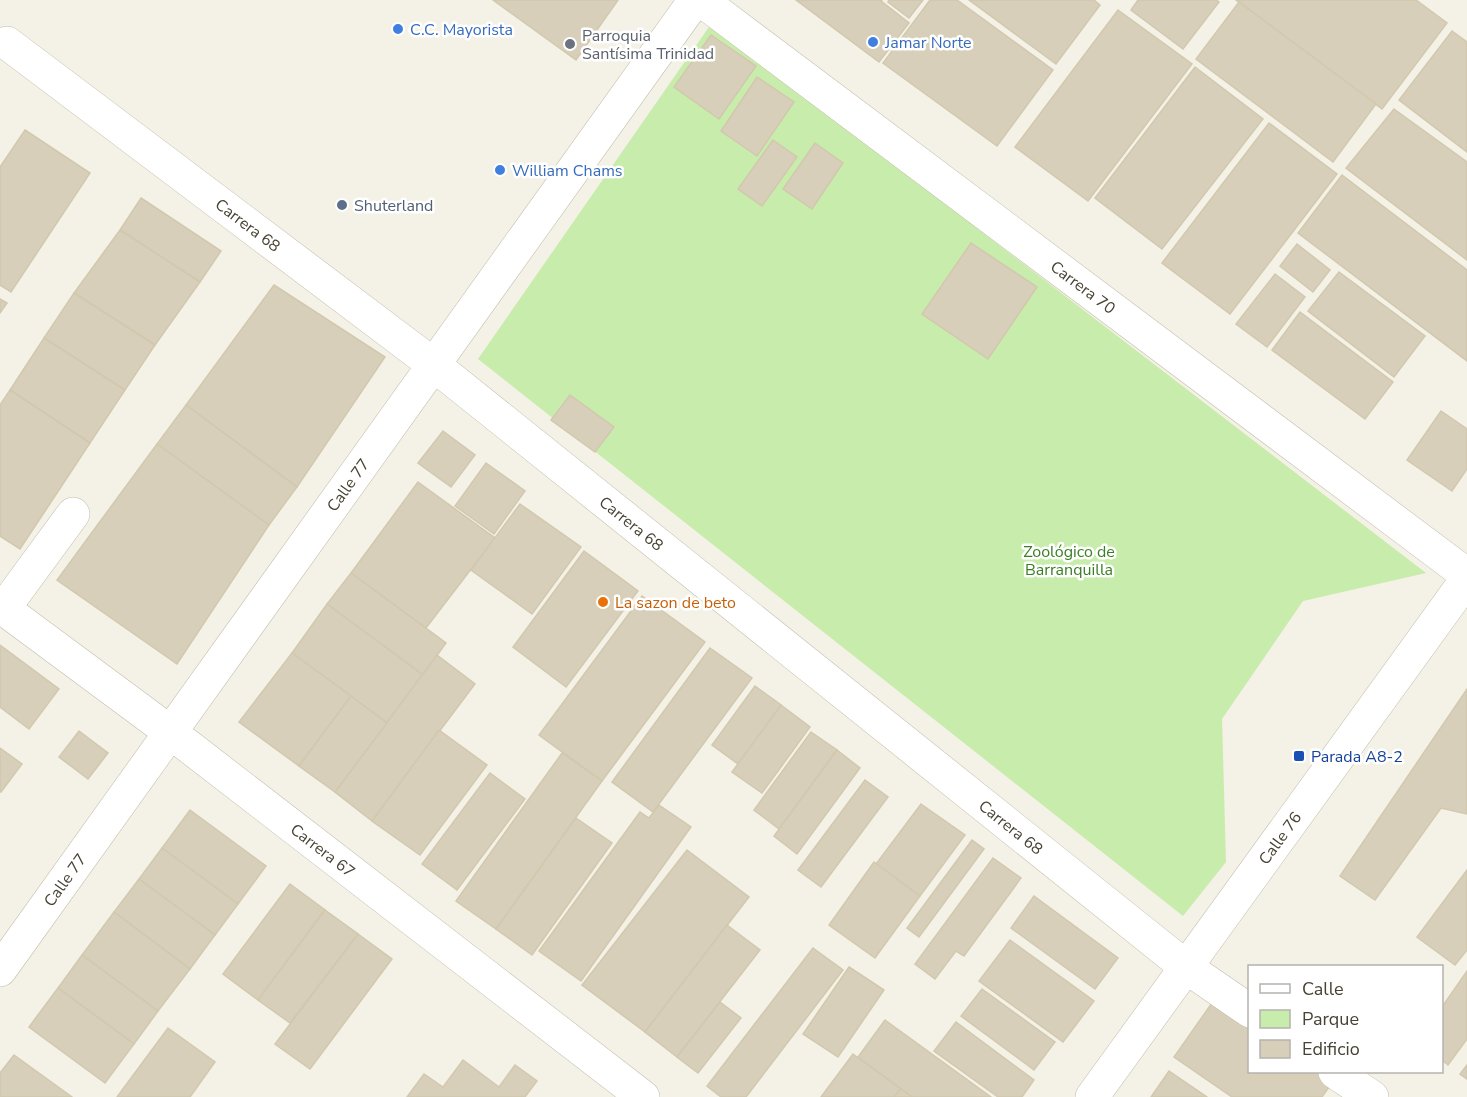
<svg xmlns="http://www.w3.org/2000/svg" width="1467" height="1097" viewBox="0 0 1467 1097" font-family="'Nunito Sans',sans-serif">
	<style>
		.green { fill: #c8ecab }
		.building { fill: #d7cfba; stroke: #d2c8ad; stroke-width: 1.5 }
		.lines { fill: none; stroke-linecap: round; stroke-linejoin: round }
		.minor-casing { stroke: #c3bdaa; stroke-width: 34 }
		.minor { stroke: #fff; stroke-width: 33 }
		.shop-dot { fill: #3f7fe0; stroke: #fff; stroke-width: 2 }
		.worship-dot { fill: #6b7280; stroke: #fff; stroke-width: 2 }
		.service-dot { fill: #5c6f8a; stroke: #fff; stroke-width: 2 }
		.food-dot { fill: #e8710a; stroke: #fff; stroke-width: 2 }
		.transit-dot { fill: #1a4fb4; stroke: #fff; stroke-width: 2 }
		.labels { text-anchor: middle; stroke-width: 5; stroke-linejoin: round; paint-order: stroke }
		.shop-label { font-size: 16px; fill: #366cbe; stroke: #fff; text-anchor: start }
		.worship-label { font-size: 16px; fill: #5b616d; stroke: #fff; text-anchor: start }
		.service-label { font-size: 16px; fill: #4e5e75; stroke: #fff; text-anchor: start }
		.street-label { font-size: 16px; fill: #474234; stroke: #fff }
		.park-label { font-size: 16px; fill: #3b7e23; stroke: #fff }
		.food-label { font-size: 16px; fill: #c56008; stroke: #fff; text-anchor: start }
		.transit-label { font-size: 16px; fill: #164399; stroke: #fff; text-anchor: start }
	</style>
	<rect width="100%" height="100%" fill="#f4f1e6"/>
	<path class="green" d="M711,24L1426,573L1303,601L1222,719L1226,862L1183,916L478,359Z"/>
	<g class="building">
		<path d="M493,0H618L576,60Z"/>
		<path d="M796,0H882L881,1L909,23L879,62Z"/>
		<path d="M889,0H923L909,18L888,2Z"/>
		<path d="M930,0H957L1053,70L997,146L883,63Z"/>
		<path d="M969,0H1094L1100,5L1056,64Z"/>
		<path d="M1138,0H1216L1219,2L1183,49L1131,10Z"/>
		<path d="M1236,0H1416L1447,23L1382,109Z"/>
		<path d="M1239,2L1376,104L1333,162L1196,59Z"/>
		<path d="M1118,10L1192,64L1088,201L1015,147Z"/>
		<path d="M1452,31L1467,42V152L1399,100Z"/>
		<path d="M711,35L756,66L719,119L674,87Z"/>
		<path d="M1195,67L1263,119L1162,249L1095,198Z"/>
		<path d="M757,77L794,102L757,156L721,131Z"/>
		<path d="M1394,109L1467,162V260L1346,168Z"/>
		<path d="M1269,123L1337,174L1230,314L1162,263Z"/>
		<path d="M25,130L90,173L11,292L0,285V167Z"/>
		<path d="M773,140L797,157L762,206L738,189Z"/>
		<path d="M815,143L843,163L812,209L783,189Z"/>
		<path d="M1342,175L1467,270V361L1298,233Z"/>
		<path d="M141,198L221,251L200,282L120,230Z"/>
		<path d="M120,230L200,282L155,345L74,293Z"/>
		<path d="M971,243L1037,287L988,359L922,314Z"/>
		<path d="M1297,244L1330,270L1313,292L1280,266Z"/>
		<path d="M1339,272L1425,336L1394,377L1308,311Z"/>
		<path d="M1275,274L1305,297L1267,347L1236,324Z"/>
		<path d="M274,285L385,357L297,487L186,405Z"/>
		<path d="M74,293L155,345L125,390L44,338Z"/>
		<path d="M0,299L7,303L0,313Z"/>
		<path d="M1300,312L1393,382L1365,419L1272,350Z"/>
		<path d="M44,338L125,390L90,443L10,390Z"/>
		<path d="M10,390L90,443L20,549L0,536V405Z"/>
		<path d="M570,395L614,427L595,452L551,420Z"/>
		<path d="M186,405L297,487L269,525L157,444Z"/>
		<path d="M1441,411L1467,429V469L1452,491L1407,460Z"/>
		<path d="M443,431L475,455L451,487L418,463Z"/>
		<path d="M157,444L269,525L177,664L57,580Z"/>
		<path d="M486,463L525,491L494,534L455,506Z"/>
		<path d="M418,482L495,538L426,628L351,573Z"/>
		<path d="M520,504L581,547L532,614L471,570Z"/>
		<path d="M584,551L638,591L566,687L513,647Z"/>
		<path d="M351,573L446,643L423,675L327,604Z"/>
		<path d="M642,596L705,642L602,781L539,735Z"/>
		<path d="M327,604L423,675L387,723L292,653Z"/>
		<path d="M0,645L59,689L29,729L0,707Z"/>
		<path d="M710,648L752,678L653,812L612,782Z"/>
		<path d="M292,653L351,696L299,766L239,722Z"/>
		<path d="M437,655L475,684L372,821L335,792Z"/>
		<path d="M755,686L781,705L738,764L712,745Z"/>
		<path d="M1467,689V814L1441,808L1375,900L1340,876Z"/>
		<path d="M351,696L387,723L335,792L299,766Z"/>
		<path d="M781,705L810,727L762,793L732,772Z"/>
		<path d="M439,730L487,765L420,855L372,821Z"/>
		<path d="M79,731L108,753L88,779L59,757Z"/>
		<path d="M811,732L837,750L779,829L754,810Z"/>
		<path d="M0,748L22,764L1,792L0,791Z"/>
		<path d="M837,750L860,768L797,854L774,836Z"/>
		<path d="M562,753L602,781L496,929L456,901Z"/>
		<path d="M490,773L525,799L457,890L422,864Z"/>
		<path d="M865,780L888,797L821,887L798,870Z"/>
		<path d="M921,804L965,835L920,896L876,864Z"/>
		<path d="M659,805L691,827L581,981L539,951L640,812L649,818Z"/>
		<path d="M190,810L266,866L238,904L162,848Z"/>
		<path d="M576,818L612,843L532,955L496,929Z"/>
		<path d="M972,840L984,849L919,937L907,928Z"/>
		<path d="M162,848L238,904L215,935L139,879Z"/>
		<path d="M687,850L749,897L645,1032L582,985Z"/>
		<path d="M993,858L1021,878L964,956L956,951L935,979L915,964Z"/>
		<path d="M874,862L920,896L875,958L829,925Z"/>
		<path d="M1467,870V950L1455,965L1417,937Z"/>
		<path d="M139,879L215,935L190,969L114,912Z"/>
		<path d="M290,884L325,910L258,1000L223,974Z"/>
		<path d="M1034,896L1118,958L1095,989L1011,928Z"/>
		<path d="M325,910L358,934L290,1023L258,1000Z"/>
		<path d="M114,912L190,969L158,1011L82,955Z"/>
		<path d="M727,925L760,950L677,1057L645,1032Z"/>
		<path d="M358,934L392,959L310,1069L275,1044Z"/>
		<path d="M1010,940L1094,1001L1063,1042L979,981Z"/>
		<path d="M813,948L843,970L746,1097H721L707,1086Z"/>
		<path d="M82,955L158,1011L134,1044L58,988Z"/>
		<path d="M849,967L884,990L838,1057L803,1034Z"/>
		<path d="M1467,971V1039L1448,1065L1442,1060V1007Z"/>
		<path d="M58,988L134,1044L105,1083L29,1027Z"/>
		<path d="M982,989L1055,1042L1034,1070L961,1016Z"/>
		<path d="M1219,993L1250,1013V1072H1334L1338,1074L1322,1097H1232L1174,1057Z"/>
		<path d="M720,1002L741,1018L698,1073L677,1057Z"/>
		<path d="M885,1020L991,1097H912L901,1089L858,1057Z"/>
		<path d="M956,1022L1034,1080L1022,1097H998L934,1051Z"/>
		<path d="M168,1028L215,1062L190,1097H117Z"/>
		<path d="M853,1054L901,1089L894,1097H821Z"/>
		<path d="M14,1055L72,1097H0V1073Z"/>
		<path d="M463,1060L499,1087L515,1065L537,1081L525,1097H407L424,1074L443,1087Z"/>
		<path d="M1467,1065V1079L1460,1074Z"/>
		<path d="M1169,1071L1207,1097H1151Z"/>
		<path d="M901,1089L912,1097H894Z"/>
	</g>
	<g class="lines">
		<g class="minor-casing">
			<g id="minor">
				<path id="s1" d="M701,0L1467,575"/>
				<path id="s2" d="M7,43L434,365L1186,967L1250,1011"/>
				<path id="s3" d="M0,606L170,732L643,1097"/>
				<path d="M4,608L73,514"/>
				<path id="s4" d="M0,970L695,0"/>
				<path d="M1335,1072L1372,1097"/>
				<path id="s5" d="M1092,1097L1467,579"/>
			</g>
		</g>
		<use href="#minor" class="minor"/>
	</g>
	<g class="shop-dot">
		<circle cx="398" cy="29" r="6"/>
		<circle cx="873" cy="42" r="6"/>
		<circle cx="500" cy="170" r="6"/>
	</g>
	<circle class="worship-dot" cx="570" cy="44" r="6"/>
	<circle class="service-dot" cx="342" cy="205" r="6"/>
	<circle class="food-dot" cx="603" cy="602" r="6"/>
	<rect class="transit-dot" x="1293" y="750" width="12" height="12" rx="3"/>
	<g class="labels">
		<g class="shop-label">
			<text x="410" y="35">C.C. Mayorista</text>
			<text x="885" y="48">Jamar Norte</text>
			<text x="512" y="176">William Chams</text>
		</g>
		<g class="worship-label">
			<text x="582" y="41">Parroquia<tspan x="582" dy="18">Santísima Trinidad</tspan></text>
		</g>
		<g class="service-label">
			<text x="354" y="211">Shuterland</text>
		</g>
		<g class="street-label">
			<text dy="6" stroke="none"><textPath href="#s2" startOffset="302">Carrera 68</textPath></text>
			<text dy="6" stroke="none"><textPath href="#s1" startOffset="478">Carrera 70</textPath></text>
			<text dy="6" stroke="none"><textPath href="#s4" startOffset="597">Calle 77</textPath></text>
			<text dy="6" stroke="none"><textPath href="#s2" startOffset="788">Carrera 68</textPath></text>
			<text dy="6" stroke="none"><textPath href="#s2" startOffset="1274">Carrera 68</textPath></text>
			<text dy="6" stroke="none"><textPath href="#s5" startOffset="320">Calle 76</textPath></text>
			<text dy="6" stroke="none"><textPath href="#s3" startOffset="405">Carrera 67</textPath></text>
			<text dy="6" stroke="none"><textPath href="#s4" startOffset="111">Calle 77</textPath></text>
		</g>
		<g class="park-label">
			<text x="1069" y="557">Zoológico de<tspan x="1069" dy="18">Barranquilla</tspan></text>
		</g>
		<g class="food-label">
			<text x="615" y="608">La sazon de beto</text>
		</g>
		<g class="transit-label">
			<text x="1311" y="762">Parada A8-2</text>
		</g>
	</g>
	<rect x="1248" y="965" width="195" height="108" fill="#ffffff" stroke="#b5b3ae" stroke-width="1.5"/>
	<rect x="1260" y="984" width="30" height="9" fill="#ffffff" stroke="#b5b3ae" stroke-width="1.5"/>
	<text x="1302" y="995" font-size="18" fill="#474234">Calle</text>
	<rect x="1260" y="1010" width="30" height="18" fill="#c8ecab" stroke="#b5b3ae" stroke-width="1.5"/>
	<text x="1302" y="1025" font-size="18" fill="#474234">Parque</text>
	<rect x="1260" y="1040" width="30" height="18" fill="#d7cfba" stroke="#b5b3ae" stroke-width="1.5"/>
	<text x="1302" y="1055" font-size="18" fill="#474234">Edificio</text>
</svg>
